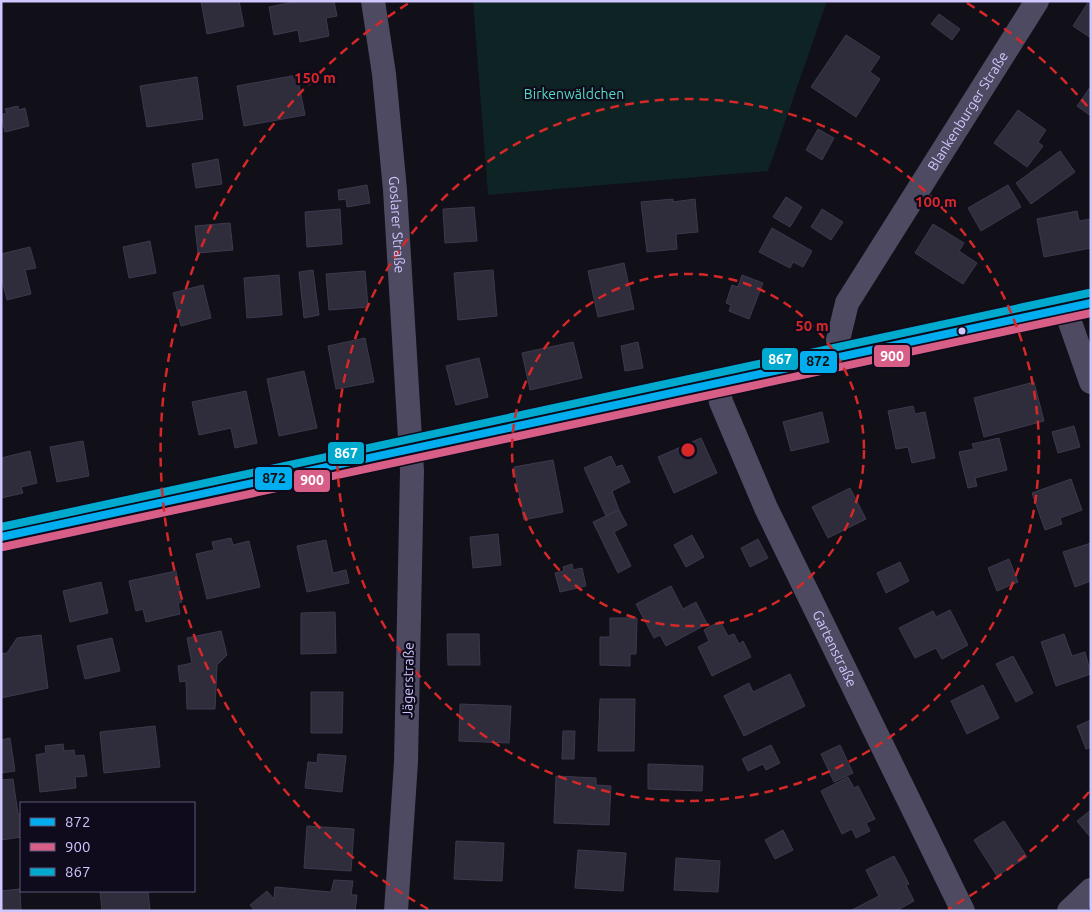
<svg xmlns="http://www.w3.org/2000/svg" width="1092" height="912" viewBox="0 0 1092 912" font-family="Ubuntu,sans-serif">
	<style>
		.green { fill: #0e2324 }
		.building { fill: #2f2c3c; stroke: #3d394e }
		.lines { fill: none; stroke-linecap: round; stroke-linejoin: round }
		.minor { stroke: #4d4a61; stroke-width: 24 }
		.bus-1-casing { stroke: #0f0b1c; stroke-width: 11 }
		.bus-2-casing { stroke: #0f0b1c; stroke-width: 11 }
		.bus-3-casing { stroke: #0f0b1c; stroke-width: 11 }
		.bus-1 { stroke: #00aeef; stroke-width: 8 }
		.bus-2 { stroke: #d75f87; stroke-width: 8 }
		.bus-3 { stroke: #00a9ce; stroke-width: 8 }
		.ring { fill: none; stroke: #d62828; stroke-width: 2.5; stroke-dasharray: 9 6 }
		.bus-dot { fill: #d0c7ff; stroke: #0f0b1c; stroke-width: 2 }
		.labels { text-anchor: middle; stroke-width: 4.5; stroke-linejoin: round; paint-order: stroke }
		.park-label { font-size: 14px; fill: #55ddc3; stroke: #0f0b1c }
		.street-label { font-size: 14px; fill: #d0c7ff; stroke: #0f0b1c }
		.centre { fill: #d62828; stroke: #0f0b1c; stroke-width: 2.5 }
		.ring-label { font-size: 15px; text-anchor: middle; font-weight: bold; fill: #d62828; stroke: #0f0b1c; stroke-width: 4.5; stroke-linejoin: round; paint-order: stroke }
		.line-badge { stroke: #0f0b1c; stroke-width: 2 }
		.badge-label { font-size: 14px; text-anchor: middle; font-weight: bold; fill: #fff }
		.pale-badge-label { font-size: 14px; text-anchor: middle; font-weight: bold; fill: #111 }
	</style>
	<rect width="100%" height="100%" fill="#110f18"/>
	<path class="green" d="M473,1H827L768,171L488,195Z"/>
	<g class="building">
		<path d="M201,1H239L244,26L207,34Z"/>
		<path d="M298,1H334L337,16L326,18L329,36L300,42L298,30L274,35L269,7Z"/>
		<path d="M1089,1H1091V38L1073,26Z"/>
		<path d="M939,14L960,29L952,40L931,24Z"/>
		<path d="M846,35L880,57L870,72L880,79L856,117L811,87Z"/>
		<path d="M297,75L305,115L244,126L237,86Z"/>
		<path d="M197,77L203,119L147,127L140,86Z"/>
		<path d="M1091,86V116L1077,106Z"/>
		<path d="M18,106L19,110L25,108L29,126L5,132L1,115L7,113L5,109Z"/>
		<path d="M1018,110L1046,130L1038,142L1043,146L1027,167L994,143Z"/>
		<path d="M818,129L834,138L822,160L806,150Z"/>
		<path d="M1060,151L1075,172L1031,204L1016,183Z"/>
		<path d="M218,159L222,184L196,188L192,164Z"/>
		<path d="M367,185L370,203L347,207L346,199L339,200L338,190Z"/>
		<path d="M1008,185L1021,207L981,231L968,208Z"/>
		<path d="M786,197L802,207L790,227L773,217Z"/>
		<path d="M673,199V202L695,199L698,232L676,234L677,249L647,252L641,202Z"/>
		<path d="M474,207L477,241L445,243L443,209Z"/>
		<path d="M340,209L342,244L307,247L305,212Z"/>
		<path d="M822,209L843,222L831,240L811,227Z"/>
		<path d="M1077,211L1079,221L1091,219V248L1044,257L1037,219Z"/>
		<path d="M230,223L233,250L198,253L195,226Z"/>
		<path d="M933,224L964,243L959,251L977,263L963,284L915,253Z"/>
		<path d="M772,228L812,251L803,267L793,262L790,268L759,252Z"/>
		<path d="M150,241L156,273L129,278L123,247Z"/>
		<path d="M30,247L36,268L25,270L31,294L7,300L1,276V254Z"/>
		<path d="M624,263L634,309L598,317L588,271Z"/>
		<path d="M313,270L319,315L304,318L299,272Z"/>
		<path d="M493,270L497,316L458,320L454,273Z"/>
		<path d="M365,271L368,307L329,310L326,274Z"/>
		<path d="M279,275L282,315L247,318L244,278Z"/>
		<path d="M742,275L763,283L749,319L729,311L731,305L726,303L732,285L738,287Z"/>
		<path d="M203,285L211,318L181,326L173,293Z"/>
		<path d="M365,338L374,382L336,389L328,346Z"/>
		<path d="M573,342L582,378L530,390L522,353Z"/>
		<path d="M638,342L643,368L625,371L621,346Z"/>
		<path d="M479,358L488,397L456,405L446,366Z"/>
		<path d="M304,371L317,428L279,436L267,379Z"/>
		<path d="M1034,382L1044,421L984,437L974,398Z"/>
		<path d="M246,391L257,443L235,448L231,428L199,435L192,402Z"/>
		<path d="M913,406L915,414L925,412L935,458L912,463L908,447L896,449L888,411Z"/>
		<path d="M822,412L829,442L791,451L783,422Z"/>
		<path d="M1074,426L1080,447L1058,453L1052,432Z"/>
		<path d="M701,438L717,473L674,493L658,457Z"/>
		<path d="M999,438L1007,470L975,478L977,486L968,488L959,452L974,449L972,444Z"/>
		<path d="M83,441L89,476L57,482L50,447Z"/>
		<path d="M30,451L37,483L21,487L23,493L1,498V458Z"/>
		<path d="M611,456L616,467L622,465L630,482L612,491L619,510L606,516L584,468Z"/>
		<path d="M553,460L563,512L524,520L514,467Z"/>
		<path d="M1071,479L1082,510L1060,518L1062,524L1045,530L1032,493Z"/>
		<path d="M850,488L866,519L828,538L812,507Z"/>
		<path d="M619,510L627,525L614,532L631,566L618,573L593,522Z"/>
		<path d="M498,534L501,565L473,568L470,537Z"/>
		<path d="M692,535L704,557L686,567L674,545Z"/>
		<path d="M231,538L233,545L249,541L260,587L207,599L196,554L214,550L212,542Z"/>
		<path d="M758,539L768,558L750,567L741,548Z"/>
		<path d="M326,540L333,573L346,570L349,583L307,592L297,546Z"/>
		<path d="M1091,543V581L1075,587L1063,552Z"/>
		<path d="M1009,559L1018,582L997,591L988,568Z"/>
		<path d="M900,562L909,581L886,593L877,573Z"/>
		<path d="M572,564L573,570L582,568L586,586L560,592L555,573L564,571L563,567Z"/>
		<path d="M176,571L182,602L178,603L180,614L146,622L143,609L136,611L129,581Z"/>
		<path d="M101,582L108,613L70,622L63,591Z"/>
		<path d="M671,586L683,609L696,602L707,624L666,646L660,635L654,638L636,604Z"/>
		<path d="M950,610L968,645L942,659L936,648L915,658L899,628L933,611L936,617Z"/>
		<path d="M335,612L336,653L301,654V613Z"/>
		<path d="M610,618H637L636,654H630V666L600,665V637H610Z"/>
		<path d="M720,621L728,636L734,634L739,644L743,641L751,657L712,676L698,647L709,641L704,630Z"/>
		<path d="M221,631L227,655L217,665L215,709H187L186,681L180,682L178,666L192,663L187,638Z"/>
		<path d="M447,634H479L480,665H448Z"/>
		<path d="M1064,634L1072,656L1085,652L1091,674L1056,686L1041,642Z"/>
		<path d="M41,635L48,688L1,698V654L7,653L17,638Z"/>
		<path d="M112,638L120,671L85,679L77,646Z"/>
		<path d="M1013,656L1033,693L1016,702L996,664Z"/>
		<path d="M790,674L805,706L744,736L724,696L749,683L753,692Z"/>
		<path d="M983,685L999,718L967,734L951,701Z"/>
		<path d="M311,692H343L342,733H311Z"/>
		<path d="M600,699H635L634,751H598Z"/>
		<path d="M460,704L511,706L509,743L459,741Z"/>
		<path d="M1091,720V747L1086,749L1077,726Z"/>
		<path d="M155,726L160,767L104,773L100,732Z"/>
		<path d="M563,731H575L574,759H562Z"/>
		<path d="M10,738L15,771L1,773V740Z"/>
		<path d="M63,744L64,751L74,750L75,756L84,755L87,776L75,777L76,788L40,792L36,755L46,753L45,746Z"/>
		<path d="M771,745L780,763L766,770L763,764L748,771L742,759Z"/>
		<path d="M840,745L853,773L834,782L821,754Z"/>
		<path d="M318,754L346,756L342,792L305,788L308,762L317,763Z"/>
		<path d="M648,764L703,766L702,791L648,789Z"/>
		<path d="M556,776L596,778V785L611,786L609,825L554,823Z"/>
		<path d="M848,777L854,788L858,786L875,819L866,823L870,831L856,838L852,829L842,834L821,791Z"/>
		<path d="M13,779L18,814H21V837L1,840V780Z"/>
		<path d="M1091,810V838L1077,821Z"/>
		<path d="M1004,821L1027,857L997,876L974,840Z"/>
		<path d="M307,826L354,829L351,871L304,868Z"/>
		<path d="M783,830L793,850L775,859L765,840Z"/>
		<path d="M456,841L504,843L502,881L454,879Z"/>
		<path d="M578,850L626,853L623,891L575,888Z"/>
		<path d="M894,856L909,884L906,885L914,901L896,911H850L879,896L866,870Z"/>
		<path d="M676,858L720,861L718,892L674,890Z"/>
		<path d="M334,880L353,881L351,895H357L355,911H255L250,905L267,891L274,899L275,887L331,892Z"/>
		<path d="M20,889L21,911H1V891Z"/>
		<path d="M100,891H148L150,911H102Z"/>
	</g>
	<g class="lines">
		<g class="minor">
			<path id="s1" d="M373,1L384,74L395,190L412,471L406,762L396,911"/>
			<path d="M1065,308L1091,382"/>
			<path id="s2" d="M840,355L838,340L847,303L1037,1"/>
			<path id="s3" d="M717,383L721,402L766,508L963,911"/>
			<path d="M1,537L1091,303"/>
			<path d="M1069,911L1091,890"/>
		</g>
		<g class="bus-1-casing">
			<path id="bus-1" d="M1,537L1091,303"/>
		</g>
		<g class="bus-2-casing">
			<path id="bus-2" d="M3,547L1091,313"/>
		</g>
		<g class="bus-3-casing">
			<path id="bus-3" d="M1,527L1089,293"/>
		</g>
		<use href="#bus-1" class="bus-1"/>
		<use href="#bus-2" class="bus-2"/>
		<use href="#bus-3" class="bus-3"/>
	</g>
	<g class="ring">
		<circle cx="688" cy="450" r="176"/>
		<circle cx="688" cy="450" r="351"/>
		<path d="M1089 792A527 527 0 0 1 948 909M428 909A527 527 0 0 1 409 3M967 3A527 527 0 0 1 1089 108"/>
	</g>
	<circle class="bus-dot" cx="962" cy="331" r="4.5"/>
	<g class="labels">
		<g class="park-label">
			<text x="574" y="99">Birkenwäldchen</text>
		</g>
		<g class="street-label">
			<text dy="5" stroke="none"><textPath href="#s2" startOffset="280">Blankenburger Straße</textPath></text>
			<text dy="5" stroke="none"><textPath href="#s1" startOffset="225">Goslarer Straße</textPath></text>
			<text dy="5" stroke="none"><textPath href="#s3" startOffset="291">Gartenstraße</textPath></text>
			<text transform="translate(408 680) rotate(-89)" y="5">Jägerstraße</text>
		</g>
	</g>
	<circle cx="688" cy="450" r="8" class="centre"/>
	<g class="ring-label">
		<text x="315" y="83">150 m</text>
		<text x="936" y="207">100 m</text>
		<text x="812" y="331">50 m</text>
	</g>
	<g class="line-badge">
		<rect x="873" y="344" width="38" height="24" rx="5" fill="#d75f87"/>
		<rect x="761" y="347" width="38" height="24" rx="5" fill="#00a9ce"/>
		<rect x="799" y="350" width="39" height="24" rx="5" fill="#00aeef"/>
		<rect x="327" y="441" width="38" height="24" rx="5" fill="#00a9ce"/>
		<rect x="254" y="466" width="39" height="25" rx="5" fill="#00aeef"/>
		<rect x="293" y="469" width="38" height="24" rx="5" fill="#d75f87"/>
	</g>
	<g class="badge-label">
		<text x="892" y="361">900</text>
		<text x="780" y="364">867</text>
		<text x="346" y="458">867</text>
		<text x="312" y="485">900</text>
	</g>
	<g class="pale-badge-label">
		<text x="818" y="366">872</text>
		<text x="274" y="483">872</text>
	</g>
	<rect width="1092" height="912" fill="none" stroke="#d0c7ff" stroke-width="5"/>
	<rect x="20" y="802" width="175" height="90" fill="#0f0b1c" stroke="#5c5677"/>
	<rect x="30" y="818" width="25" height="8" fill="#00aeef" stroke="#5c5677"/>
	<text x="65" y="827" font-size="15" fill="#d0c7ff">872</text>
	<rect x="30" y="843" width="25" height="8" fill="#d75f87" stroke="#5c5677"/>
	<text x="65" y="852" font-size="15" fill="#d0c7ff">900</text>
	<rect x="30" y="868" width="25" height="8" fill="#00a9ce" stroke="#5c5677"/>
	<text x="65" y="877" font-size="15" fill="#d0c7ff">867</text>
</svg>
